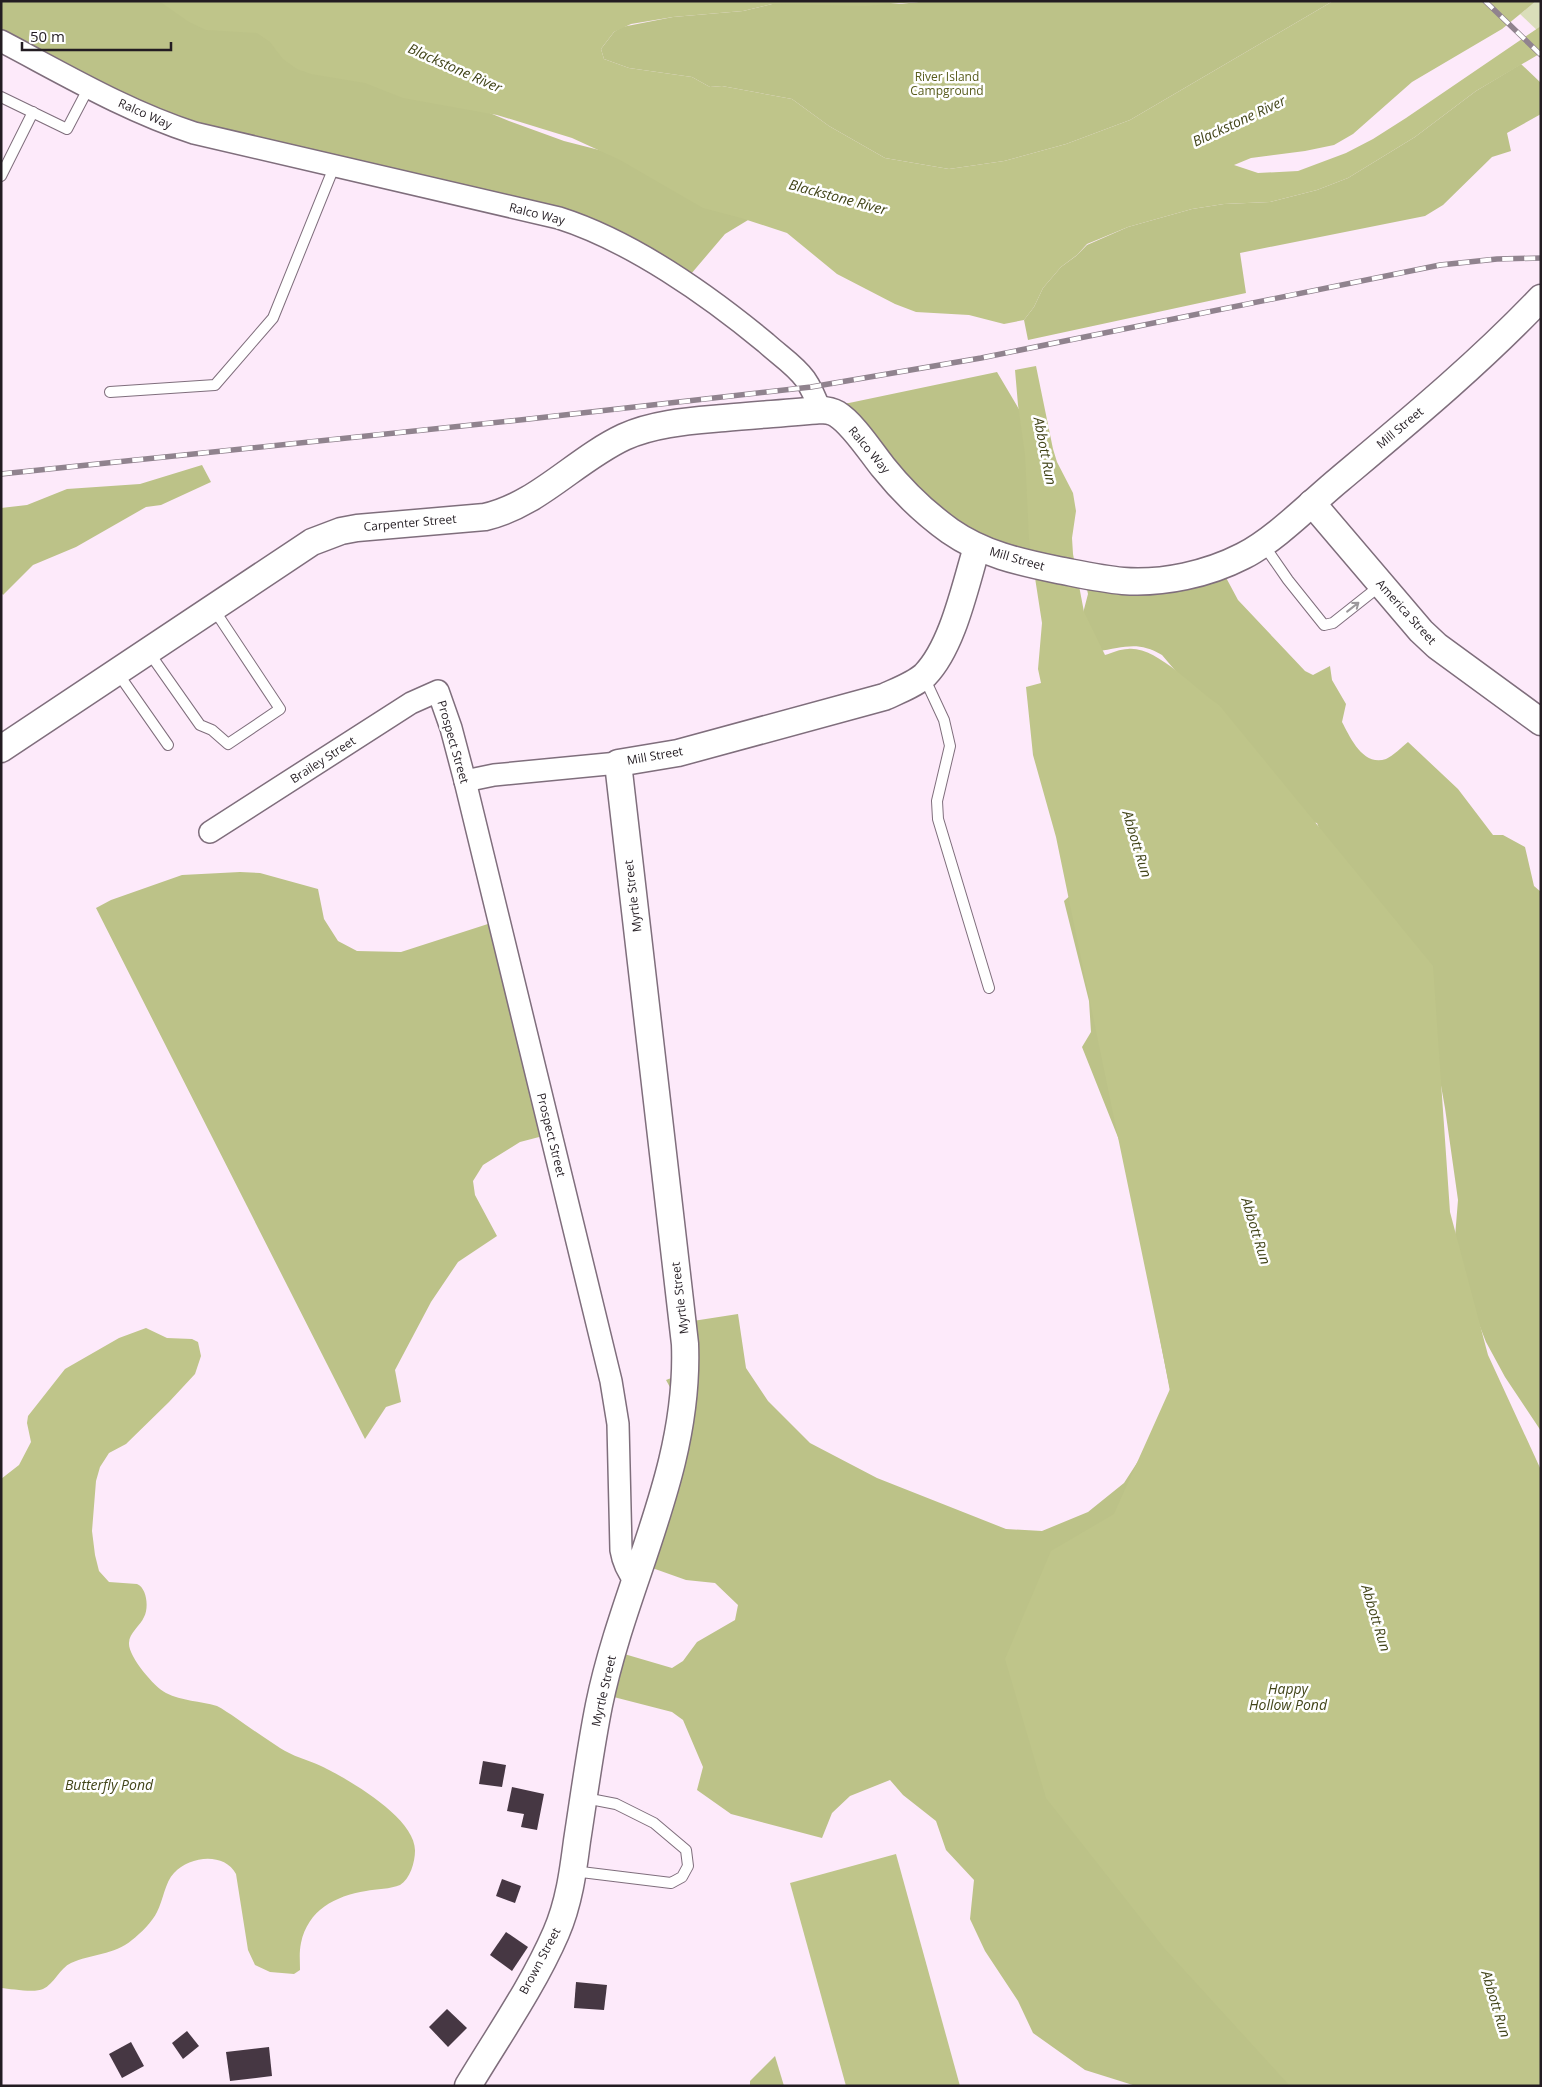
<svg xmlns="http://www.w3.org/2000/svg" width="1542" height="2087" viewBox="0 0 1542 2087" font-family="'Open Sans',sans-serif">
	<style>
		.green { fill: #dadeba }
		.forest { fill: #bcc288 }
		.water { fill: #bfc58a }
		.building { fill: #463743 }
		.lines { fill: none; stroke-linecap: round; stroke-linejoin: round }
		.service-casing { stroke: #7f6e7c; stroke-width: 12 }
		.minor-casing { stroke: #7f6e7c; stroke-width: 24 }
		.tertiary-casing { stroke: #7f6e7c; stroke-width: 29 }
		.service { stroke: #fff; stroke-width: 10 }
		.minor { stroke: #fff; stroke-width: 21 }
		.tertiary { stroke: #fff; stroke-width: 26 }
		.rail-casing { stroke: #90838e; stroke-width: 5.5 }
		.rail { stroke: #fff; stroke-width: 4; stroke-dasharray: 11; stroke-linecap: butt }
		.oneway { stroke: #9c999c }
		.labels { text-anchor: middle; stroke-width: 5; stroke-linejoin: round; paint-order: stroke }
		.park-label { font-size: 12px; fill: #585c1c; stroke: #fff }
		.street-label { font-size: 12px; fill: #231c22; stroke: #fff }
		.water-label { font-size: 14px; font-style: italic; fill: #414418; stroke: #fff }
	</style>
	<rect width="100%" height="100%" fill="#fdeafa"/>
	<path class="green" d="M1536,1H1541V34L1520,14Z"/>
	<g class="forest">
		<path d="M1,1H195L415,82L509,121L564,141L603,151L758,214L725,234L685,281L582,222L240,143L1,44Z"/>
		<path d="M929,1H1333L1130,120L1066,144L1004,161L949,169L885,158L829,126L792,99L722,86L710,87L692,77L629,68L604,59L601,49L614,32L622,27L673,17L743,11L772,4H899Z"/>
		<path d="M1521,64L1541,83V114L1507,133L1511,151L1492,157L1443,205L1425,216L1240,253L1246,293L1028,340L1024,320L1034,307L1043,288L1061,267L1076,256L1087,245L1128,227L1192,209L1224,204L1270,202L1317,190L1348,178L1415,137L1476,91Z"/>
		<path d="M997,372L1020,411L1030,440L1038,555L980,547L829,404L849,403Z"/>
		<path d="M202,465L211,482L161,505L146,507L76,547L33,565L3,595L1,592V508L27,505L67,489L140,484Z"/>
		<path d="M1215,557L1238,600L1305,671L1313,675L1330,666L1332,680L1346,704L1342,722C1350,737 1363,767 1386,759C1393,756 1402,747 1408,742L1458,789L1493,835H1503L1525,847L1534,886L1541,892V1431L1505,1377L1486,1342L1473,1309L1455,1237L1458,1200L1445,1108L1427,1007L1328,853L1317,823L1303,821L1162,655C1137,640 1124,648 1097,651L1082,617L1088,594L1083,571L1146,573Z"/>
		<path d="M240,872L260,873L318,889L324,919L338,941L357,951L401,952L491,923L543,1136L520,1142L483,1165L473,1181L475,1195L497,1236L458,1262L431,1302L395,1370L401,1402L386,1407L365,1439L96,908L111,900L182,875Z"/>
		<path d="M1073,893L1093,947L1299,2086H1136L1085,2070L1033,2033L1018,2001L985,1951L970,1919L974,1880L946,1850L936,1821L903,1795L890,1780L850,1796L832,1813L822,1838L731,1814L697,1790L703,1767L683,1720L672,1712L602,1694L614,1651L672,1668L683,1661L697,1642L735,1620L738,1605L715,1583L686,1580L641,1564L676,1398L666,1380L679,1375L680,1323L738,1314L746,1368L768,1401L810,1443L877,1478L1006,1529L1042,1531L1088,1512L1124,1483L1173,1407L1125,1155L1082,1047L1091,1032L1089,1001L1064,901Z"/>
		<path d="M775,2056L784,2086H750V2081Z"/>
	</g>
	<g class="water">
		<path d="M159,1H929L865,6L772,4L743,11L673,17L631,24L614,32L604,45L601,49L604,59L629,68L692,77L710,87L722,86L792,99L829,126L885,158L949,169L1004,161L1066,144L1130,120L1333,1H1536L1502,29L1412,82L1353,134L1334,145L1305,151L1251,158L1234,165L1258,173L1298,171L1346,153L1373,139L1406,118L1541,26V53L1476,91L1415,137L1348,178L1317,190L1270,202L1224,204L1192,209L1128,227L1087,244L1077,255L1061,267L1043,288L1034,307L1024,320L1004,324L969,315L916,312L895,304L837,274L787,233L741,218L703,208L620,160L572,138L497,115L403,98L365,83L311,74L297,69L283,59L270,42L257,33L206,30L189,22Z"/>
		<path d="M1036,366L1053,449L1057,462L1073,493L1076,511L1072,538L1073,554L1084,612L1105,655C1112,653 1120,649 1128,649C1157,646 1194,689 1219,705L1433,966L1450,1212L1488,1355L1541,1470V2086H1290L1165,1949L1046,1798L1005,1659L1051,1551L1114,1514L1170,1389L1056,837L1033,755L1026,687L1041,683L1038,669L1042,623L1029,539L1025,454L1018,405L1015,370Z"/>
		<path d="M146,1328L167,1338L192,1339L198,1342L201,1356L195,1374L169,1402L126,1444L109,1453L100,1467L96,1481L92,1531L95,1555L99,1571L109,1582L137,1584C147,1588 149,1608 144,1617C141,1625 129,1633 129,1643C128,1656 154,1687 166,1693C182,1701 200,1701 217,1706C223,1709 230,1714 236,1718C250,1728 265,1738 280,1748C292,1756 308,1760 321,1766C348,1779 416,1818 415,1851C415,1862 410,1879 400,1885C391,1889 376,1889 366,1891C335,1896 308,1910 301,1943C299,1952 300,1961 300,1970L294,1974L270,1972L255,1965L248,1950L236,1874C224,1852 190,1856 174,1873C165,1882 163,1901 157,1912C153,1921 140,1934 132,1940C114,1955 91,1954 71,1963C60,1968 54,1984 43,1989C35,1993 11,1989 1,1988V1479L19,1465L31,1442L27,1423L28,1416L65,1369L119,1338Z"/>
		<path d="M896,1854L960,2086H846L790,1883Z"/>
	</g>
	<g class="building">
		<path d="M483,1761L506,1765L502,1787L479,1784Z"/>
		<path d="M512,1787L544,1794L537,1830L521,1827L524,1814L507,1811Z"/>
		<path d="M502,1879L521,1886L515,1903L496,1896Z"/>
		<path d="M506,1932L528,1947L512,1971L490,1955Z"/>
		<path d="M576,1982L607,1985L604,2010L574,2008Z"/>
		<path d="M447,2009L467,2028L448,2047L429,2027Z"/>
		<path d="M187,2031L199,2046L183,2059L172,2043Z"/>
		<path d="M131,2042L144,2066L122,2078L109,2054Z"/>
		<path d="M269,2047L272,2076L230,2081L226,2052Z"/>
	</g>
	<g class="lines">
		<g class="service-casing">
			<g id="service">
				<path d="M1,97L67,129L89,87"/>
				<path d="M1,176L33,112"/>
				<path d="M110,392L215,385L273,318L334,167"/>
				<path d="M1263,544L1288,580L1324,625L1333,623L1381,585"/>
				<path d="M148,651L200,725L212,730L228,744L280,709L213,608"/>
				<path d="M117,672L168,745"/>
				<path d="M924,677L944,720L950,746L937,801L938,819L989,988"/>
				<path d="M573,1871L671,1883L682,1877L688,1866L686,1850L654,1823L616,1804L585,1798"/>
			</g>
		</g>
		<g class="minor-casing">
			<g id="minor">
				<path d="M1,41C64,74 126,111 194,133L559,218C631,241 708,295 766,343C779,355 795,365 805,379C812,389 816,399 820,410"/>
				<path d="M465,781L494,775L618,763"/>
				<path d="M210,832L411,703L438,691L451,728L465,781L611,1381L618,1424L621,1550C623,1562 627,1571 635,1581"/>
			</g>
		</g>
		<g class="tertiary-casing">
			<g id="tertiary">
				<path d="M1312,503L1421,631L1437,646L1541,722"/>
				<path d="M1,749L312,542L341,531L357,528L485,517C538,505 575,460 624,437C655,423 691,421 724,418C756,415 788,413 820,410C826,410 832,411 837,414C853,424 871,452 883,467C903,492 925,513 950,531C983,554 1019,562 1058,570C1079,574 1101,579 1123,581C1163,584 1208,574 1243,556C1275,540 1312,502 1340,479C1409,421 1478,364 1541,298"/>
				<path d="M468,2086C498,2036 533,1986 556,1933C569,1903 573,1872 577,1841C584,1796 590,1750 599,1705C624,1582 690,1473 685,1344L618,763L678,753L884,697C897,691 914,685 925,675C953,646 965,586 977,547"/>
			</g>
		</g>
		<use href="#service" class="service"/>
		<use href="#minor" class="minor"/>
		<use href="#tertiary" class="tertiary"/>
		<g class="rail-casing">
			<g id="rail">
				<path d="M1485,1L1541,55"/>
				<path d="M1,474L529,419L811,387L981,358L1440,265L1497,259L1541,258"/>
			</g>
		</g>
		<use href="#rail" class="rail"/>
	</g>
	<defs><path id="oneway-shaft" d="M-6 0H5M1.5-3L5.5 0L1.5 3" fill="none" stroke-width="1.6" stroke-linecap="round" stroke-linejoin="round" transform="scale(1.25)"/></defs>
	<use class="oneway" href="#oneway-shaft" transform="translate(1353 607) rotate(-38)"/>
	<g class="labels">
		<g class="park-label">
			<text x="947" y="81">River Island<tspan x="947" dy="14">Campground</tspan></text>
		</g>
		<g class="street-label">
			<text transform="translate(145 114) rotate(24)" y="4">Ralco Way</text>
			<text transform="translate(537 214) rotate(14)" y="4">Ralco Way</text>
			<text transform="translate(1400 428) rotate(-40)" y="4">Mill Street</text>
			<text transform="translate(869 450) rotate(50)" y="4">Ralco Way</text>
			<text transform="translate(410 523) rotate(-5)" y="4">Carpenter Street</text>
			<text transform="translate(1017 559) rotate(16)" y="4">Mill Street</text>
			<text transform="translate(1406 612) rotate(48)" y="4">America Street</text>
			<text transform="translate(453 742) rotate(74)" y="4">Prospect Street</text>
			<text transform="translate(655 756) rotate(-10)" y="4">Mill Street</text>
			<text transform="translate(323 760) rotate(-33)" y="4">Brailey Street</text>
			<text transform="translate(633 896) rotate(-97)" y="4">Myrtle Street</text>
			<text transform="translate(551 1135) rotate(76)" y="4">Prospect Street</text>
			<text transform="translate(680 1298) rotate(-97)" y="4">Myrtle Street</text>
			<text transform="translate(604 1691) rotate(-77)" y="4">Myrtle Street</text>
			<text transform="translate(540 1961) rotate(-62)" y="4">Brown Street</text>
		</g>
		<g class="water-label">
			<text transform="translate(455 68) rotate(24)" y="5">Blackstone River</text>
			<text transform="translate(1239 121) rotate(-25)" y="5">Blackstone River</text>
			<text transform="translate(838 197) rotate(15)" y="5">Blackstone River</text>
			<text transform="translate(1045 451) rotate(79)" y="5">Abbott Run</text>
			<text transform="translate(1137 844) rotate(73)" y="5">Abbott Run</text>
			<text transform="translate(1256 1231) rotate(73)" y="5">Abbott Run</text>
			<text transform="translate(1376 1618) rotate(73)" y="5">Abbott Run</text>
			<text x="1288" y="1694">Happy<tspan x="1288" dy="16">Hollow Pond</tspan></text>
			<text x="109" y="1790">Butterfly Pond</text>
			<text transform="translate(1496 2004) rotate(73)" y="5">Abbott Run</text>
		</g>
	</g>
	<rect width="1542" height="2087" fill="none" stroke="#231c22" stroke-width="5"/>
	<path d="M22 42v8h149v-8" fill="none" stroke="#231c22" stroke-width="2.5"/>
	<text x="30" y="42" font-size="15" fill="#231c22" stroke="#ffffff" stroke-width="4" paint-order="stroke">50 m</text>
</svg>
